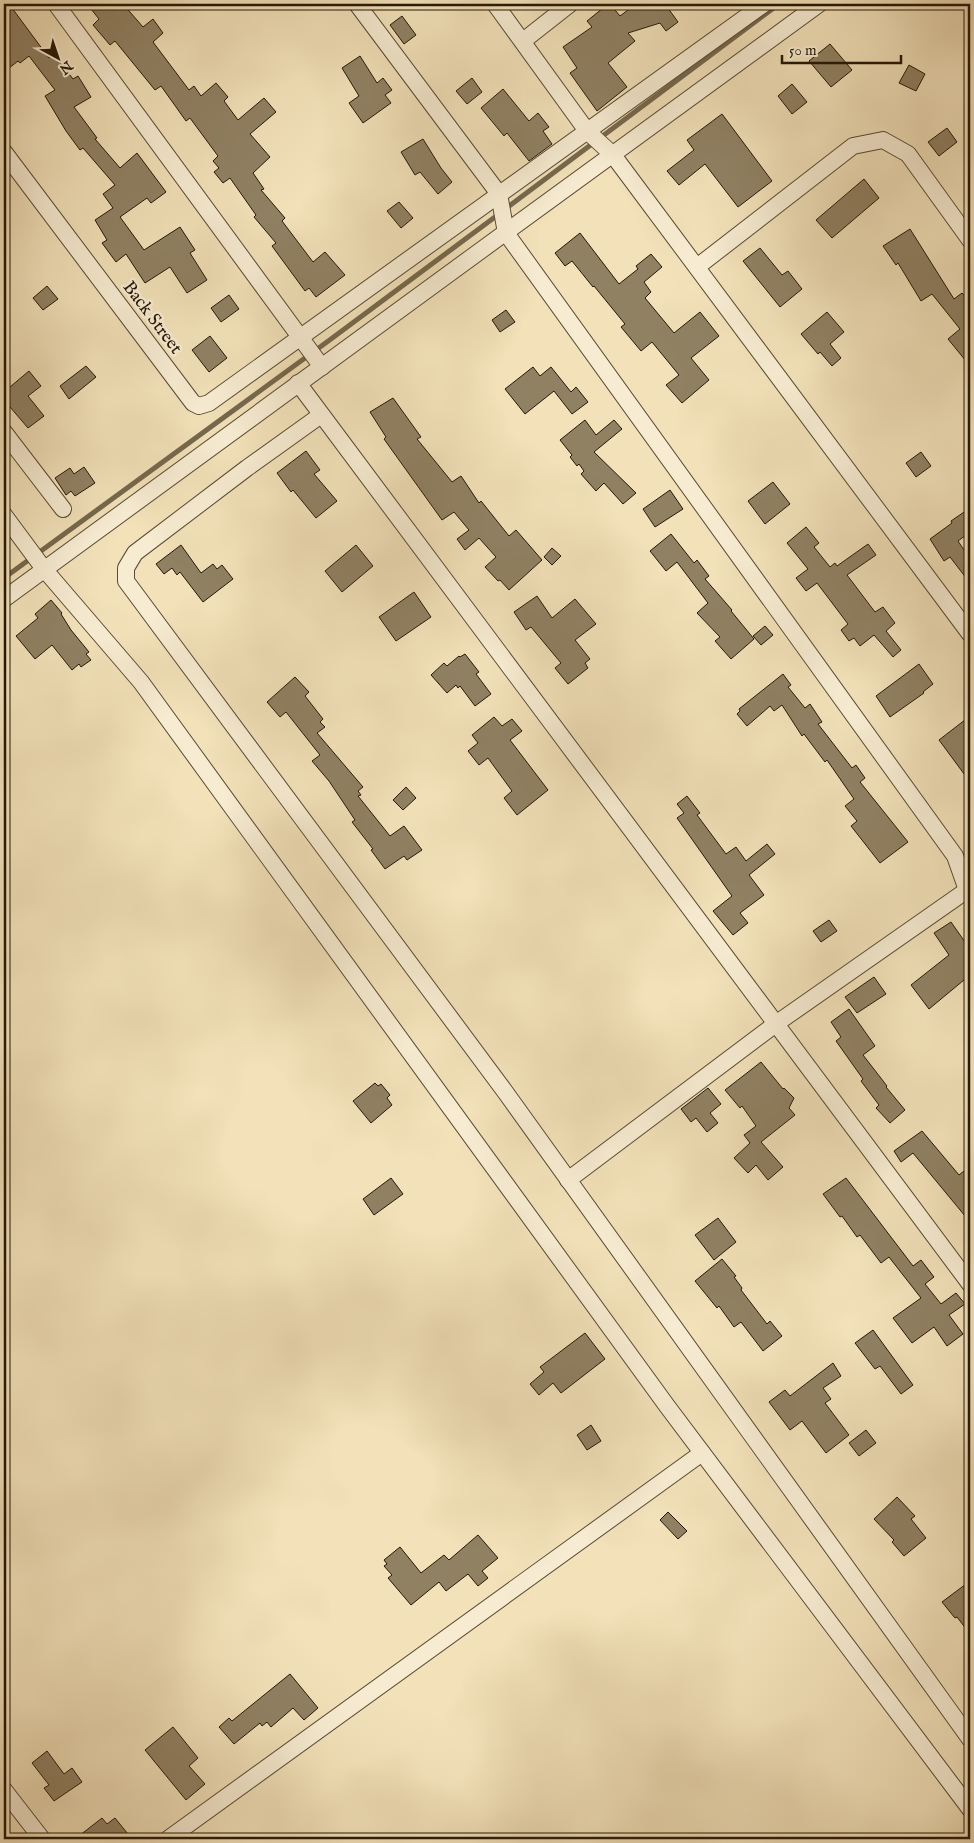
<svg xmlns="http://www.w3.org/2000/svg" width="974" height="1843" viewBox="0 0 974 1843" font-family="'IM FELL English',serif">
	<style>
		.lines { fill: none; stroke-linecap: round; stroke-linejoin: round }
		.stream { stroke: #76684d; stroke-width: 5 }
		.building { fill: #908163; stroke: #251806 }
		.minor-casing { stroke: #584a33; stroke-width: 18 }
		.minor { stroke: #f7ecd2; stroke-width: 16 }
		.labels { text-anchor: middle; stroke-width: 5; stroke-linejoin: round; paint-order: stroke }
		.street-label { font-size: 18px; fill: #251806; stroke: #f7ecd2 }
	</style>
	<rect width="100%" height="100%" fill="#f2e1b9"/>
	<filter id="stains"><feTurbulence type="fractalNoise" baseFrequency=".004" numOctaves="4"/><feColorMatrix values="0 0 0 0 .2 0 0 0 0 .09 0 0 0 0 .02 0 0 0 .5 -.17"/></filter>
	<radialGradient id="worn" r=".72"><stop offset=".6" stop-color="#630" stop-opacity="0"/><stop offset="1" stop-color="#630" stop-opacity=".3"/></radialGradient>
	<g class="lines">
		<g class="stream">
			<path d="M505,209L779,4"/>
			<path d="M4,578L331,339L499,214"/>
		</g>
	</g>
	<g class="building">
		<path d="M4,4H9L49,58L54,54L73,79L78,76L91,97L74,107L97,138L95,139L120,168L137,153L166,192L151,203L147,198L120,217L144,250L180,227L195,250L190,253L207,280L187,293L170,267L145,283L126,254L116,262L102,243L107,240L95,220L113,208L103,194L115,185L83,148L80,150L66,131L45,96L55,90L29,56L20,63L18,61L4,72Z"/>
		<path d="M87,4H123L143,27L153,19L163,33L153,42L189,90L194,86L201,96L216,83L228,97L224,101L238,120L264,98L276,112L250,134L270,157L253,173L264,189L261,190L285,218L282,221L313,262L325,252L345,275L316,297L309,288L305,291L272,246L276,243L254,217L256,215L230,178L223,183L214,172L219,168L213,161L218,156L190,118L186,121L161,86L155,90L115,41L110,45L93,25L99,19Z"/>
		<path d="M608,4H610L620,16L636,4H665L678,22L666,31L660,23L628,33L635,41L608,63L627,87L597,111L570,73L577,68L563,47L592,27L587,21Z"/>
		<path d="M402,16L416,35L404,44L390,25Z"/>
		<path d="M830,44L852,70L831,87L809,61Z"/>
		<path d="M360,56L377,83L383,78L392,90L385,95L391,103L363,123L349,103L359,96L342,68Z"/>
		<path d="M909,65L925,74L916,91L899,83Z"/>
		<path d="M472,78L482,92L467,104L456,91Z"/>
		<path d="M792,84L807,102L792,114L778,96Z"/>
		<path d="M503,89L529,121L538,113L549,127L543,131L552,144L529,161L507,133L504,136L481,108Z"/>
		<path d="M722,114L772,181L738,207L705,164L679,185L667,171L694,150L687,140Z"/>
		<path d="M947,128L957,142L939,156L928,142Z"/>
		<path d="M423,139L441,168L452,182L438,194L420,172L415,175L401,152Z"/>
		<path d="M864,179L879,198L832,238L816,220Z"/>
		<path d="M399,202L413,218L401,228L387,211Z"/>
		<path d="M910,229L954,299L962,293L970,302V366L948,339L960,329L932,294L921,301L898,263L896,265L883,246Z"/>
		<path d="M580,233L619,284L638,269L636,266L651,254L662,267L644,282L651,292L645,298L674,333L700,312L719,336L691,358L709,380L682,403L666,385L679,375L652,342L641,351L621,327L625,324L594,286L593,287L572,261L565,266L555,253Z"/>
		<path d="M760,248L782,275L788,271L802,289L780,307L743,261Z"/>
		<path d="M47,286L58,299L43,310L33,298Z"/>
		<path d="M229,295L239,309L221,322L211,308Z"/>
		<path d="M506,310L515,322L500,332L492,320Z"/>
		<path d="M827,312L844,332L830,344L841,358L832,366L820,352L818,354L801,334Z"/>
		<path d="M210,336L227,358L209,372L192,350Z"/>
		<path d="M86,366L96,377L69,399L60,386Z"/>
		<path d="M533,367L540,376L551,367L571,392L576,387L588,402L572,414L554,391L525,414L505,389Z"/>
		<path d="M29,371L41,386L28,396L44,416L28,428L4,400V392Z"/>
		<path d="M393,398L421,437L417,439L452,482L461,476L479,503L481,501L509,536L516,530L542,560L509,590L500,580L498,581L485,567L496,557L479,538L465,550L457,539L469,530L454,512L442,520L384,439L386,437L370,412Z"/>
		<path d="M585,420L596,435L614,420L622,429L594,452L636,493L623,504L604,483L596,491L581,474L584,471L579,464L577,466L570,457L572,455L560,440Z"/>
		<path d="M306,451L320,470L314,474L337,501L316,518L293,490L291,492L277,473Z"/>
		<path d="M921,452L931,466L916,477L906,463Z"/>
		<path d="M84,467L95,483L75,496L71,491L66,495L55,478L70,468L74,474Z"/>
		<path d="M773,482L790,504L765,524L748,501Z"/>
		<path d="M670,490L683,509L655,527L643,509Z"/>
		<path d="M970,508V532L958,541L970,559V583L950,557L944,561L930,539L952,523L951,521Z"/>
		<path d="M806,527L819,543L814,547L830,567L835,563L837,566L868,544L876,555L847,575L875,612L883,607L895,623L886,631L901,650L893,657L874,635L860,646L854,638L849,641L841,630L848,624L817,583L806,591L796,578L808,569L787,543Z"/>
		<path d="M671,534L694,563L697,560L709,576L705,579L732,610L731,611L754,639L731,659L715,641L720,637L697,613L708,603L677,562L666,571L650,551Z"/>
		<path d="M181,545L201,573L213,564L217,569L222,565L233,579L203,602L180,572L177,575L172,568L164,574L156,564Z"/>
		<path d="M356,545L373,566L342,592L325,571Z"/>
		<path d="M552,548L561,556L552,565L544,557Z"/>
		<path d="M414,592L431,617L396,641L379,617Z"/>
		<path d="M537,596L552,618L575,599L596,624L575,640L590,659L585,663L588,668L568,684L555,668L561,663L531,627L526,630L514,612Z"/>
		<path d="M51,600L62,613L61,614L71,630L89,652L86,654L91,660L81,667L79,664L72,670L52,645L35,659L16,636L38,618L35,614Z"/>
		<path d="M765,626L773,635L761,645L753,636Z"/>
		<path d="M465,654L479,672L476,674L491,694L475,706L460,686L458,688L456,685L447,693L431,675L444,663L447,666L459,656L460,657Z"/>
		<path d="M919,664L933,684L923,692L924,693L890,717L876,696Z"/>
		<path d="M783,674L791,685L788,687L805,708L810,704L822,722L818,724L852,768L856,765L865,778L860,782L908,842L880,863L851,826L857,821L845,806L854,799L827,760L825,762L804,734L802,736L782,705L774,711L770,706L747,726L737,714L740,711L739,709Z"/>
		<path d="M295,677L309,692L305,696L323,719L320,722L325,727L317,733L363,787L358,791L361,795L358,796L390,836L404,826L422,850L407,860L404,856L385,869L371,850L373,849L352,822L355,820L329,781L312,761L320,755L286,712L280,717L267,702Z"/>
		<path d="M970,716V782L939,740Z"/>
		<path d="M494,717L502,726L512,719L522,731L510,740L548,790L517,815L504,798L512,791L488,758L479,765L468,751L478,743L472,735Z"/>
		<path d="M406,787L416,798L403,810L393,800Z"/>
		<path d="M687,796L700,813L697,815L726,854L736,847L746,861L767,844L775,854L749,875L764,895L740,913L748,923L733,935L713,911L732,896L677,818L684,813L677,804Z"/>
		<path d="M829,920L837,931L821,942L813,931Z"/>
		<path d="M951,922L965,942L970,937V975L929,1009L911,985L949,955L934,933Z"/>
		<path d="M874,977L886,994L857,1013L845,997Z"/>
		<path d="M849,1009L875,1046L863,1055L887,1086L886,1087L905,1110L890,1123L876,1108L879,1105L861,1081L863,1079L836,1041L841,1037L831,1022Z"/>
		<path d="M761,1062L783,1089L784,1088L794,1098L789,1108L795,1115L761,1142L783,1167L768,1180L756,1165L748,1173L734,1158L750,1143L744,1135L756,1126L742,1106L740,1108L725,1090Z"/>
		<path d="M375,1083L378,1086L381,1084L390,1095L387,1098L392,1105L371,1123L353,1101Z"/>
		<path d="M708,1088L721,1104L710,1113L718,1123L707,1132L696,1118L691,1122L681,1109Z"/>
		<path d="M922,1131L959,1175L964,1171L970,1178V1222L913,1153L901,1162L894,1151Z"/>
		<path d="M391,1178L403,1194L374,1215L363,1199Z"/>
		<path d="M846,1178L913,1266L921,1260L934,1277L925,1284L941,1304L956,1293L965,1304L949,1315L963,1334L947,1346L934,1327L912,1343L893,1318L921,1298L889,1257L881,1263L860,1235L857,1237L842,1216L840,1217L823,1194Z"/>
		<path d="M718,1218L736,1242L714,1260L695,1235Z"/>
		<path d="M722,1259L736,1276L734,1277L742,1288L741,1290L767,1324L770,1321L782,1336L763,1351L741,1322L734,1327L719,1306L717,1308L695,1281Z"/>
		<path d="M873,1330L913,1385L901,1394L880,1366L875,1369L855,1343Z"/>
		<path d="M585,1333L605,1359L561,1393L553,1383L539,1395L530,1384L544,1372L540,1367Z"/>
		<path d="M833,1363L841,1376L823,1388L831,1399L825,1403L849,1435L826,1453L802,1421L790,1430L769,1402L785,1390L790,1396Z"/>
		<path d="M591,1425L601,1441L587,1450L577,1435Z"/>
		<path d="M866,1430L876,1443L859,1456L849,1443Z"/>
		<path d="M897,1497L915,1516L911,1519L926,1538L904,1556L892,1542L894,1540L874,1519Z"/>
		<path d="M668,1512L687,1531L678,1539L660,1520Z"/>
		<path d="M478,1535L498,1558L482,1571L488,1578L478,1586L468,1574L446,1591L439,1582L411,1605L388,1578L392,1575L384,1566L387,1564L384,1560L400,1547L421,1573L444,1555L449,1560Z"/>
		<path d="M970,1581V1634L957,1617L955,1618L942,1602Z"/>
		<path d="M290,1674L318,1708L304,1720L293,1708L271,1727L267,1722L262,1726L260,1723L234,1744L219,1727L229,1718L232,1721Z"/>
		<path d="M173,1727L198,1758L189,1766L205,1784L186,1800L145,1750Z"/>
		<path d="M47,1751L64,1774L72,1768L82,1782L54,1801L44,1788L49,1785L32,1763Z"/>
		<path d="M102,1818L107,1824L115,1818L132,1839H75Z"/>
	</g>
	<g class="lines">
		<g class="minor-casing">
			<g id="minor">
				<path d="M56,4L322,367"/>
				<path d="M357,4L499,194L506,233L955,856L967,890L970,895"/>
				<path d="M495,4L587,131L613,155L970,634"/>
				<path d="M523,41L570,4"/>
				<path d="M4,152L193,403L199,406L209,403L764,4"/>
				<path d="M697,267L853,146L883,140L908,154L970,240"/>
				<path d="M298,383L970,1284"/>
				<path d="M321,415L247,468L135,553L126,568V581L506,1093L970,1739"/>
				<path d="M4,432L63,509"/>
				<path d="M4,515L44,569L141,682L667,1406L970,1809"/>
				<path d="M4,599C274,399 548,203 819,4"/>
				<path d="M568,1180L777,1023L970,888"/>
				<path d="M4,1790L42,1839"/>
				<path d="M168,1839L702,1453"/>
			</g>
		</g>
		<use href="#minor" class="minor"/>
	</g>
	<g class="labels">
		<g class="street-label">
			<text transform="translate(153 317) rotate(53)" y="6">Back Street</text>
		</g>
	</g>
	<rect width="974" height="1843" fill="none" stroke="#f2e1b9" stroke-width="20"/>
	<rect x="5" y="5" width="964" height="1833" fill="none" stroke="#251806" stroke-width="2.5"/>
	<rect x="10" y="10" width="954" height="1823" fill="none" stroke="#251806"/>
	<g transform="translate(58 58) rotate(140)" stroke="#f7ecd2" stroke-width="4" paint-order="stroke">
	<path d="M0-4L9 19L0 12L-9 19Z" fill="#251806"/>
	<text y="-8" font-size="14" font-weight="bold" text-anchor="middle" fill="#251806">N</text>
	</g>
	<path d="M782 55v8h119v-8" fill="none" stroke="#251806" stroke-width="2.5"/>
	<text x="789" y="55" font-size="15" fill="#251806" stroke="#f7ecd2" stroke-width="4" paint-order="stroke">50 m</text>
	<rect width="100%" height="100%" filter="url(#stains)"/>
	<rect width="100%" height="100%" fill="url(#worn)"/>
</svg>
